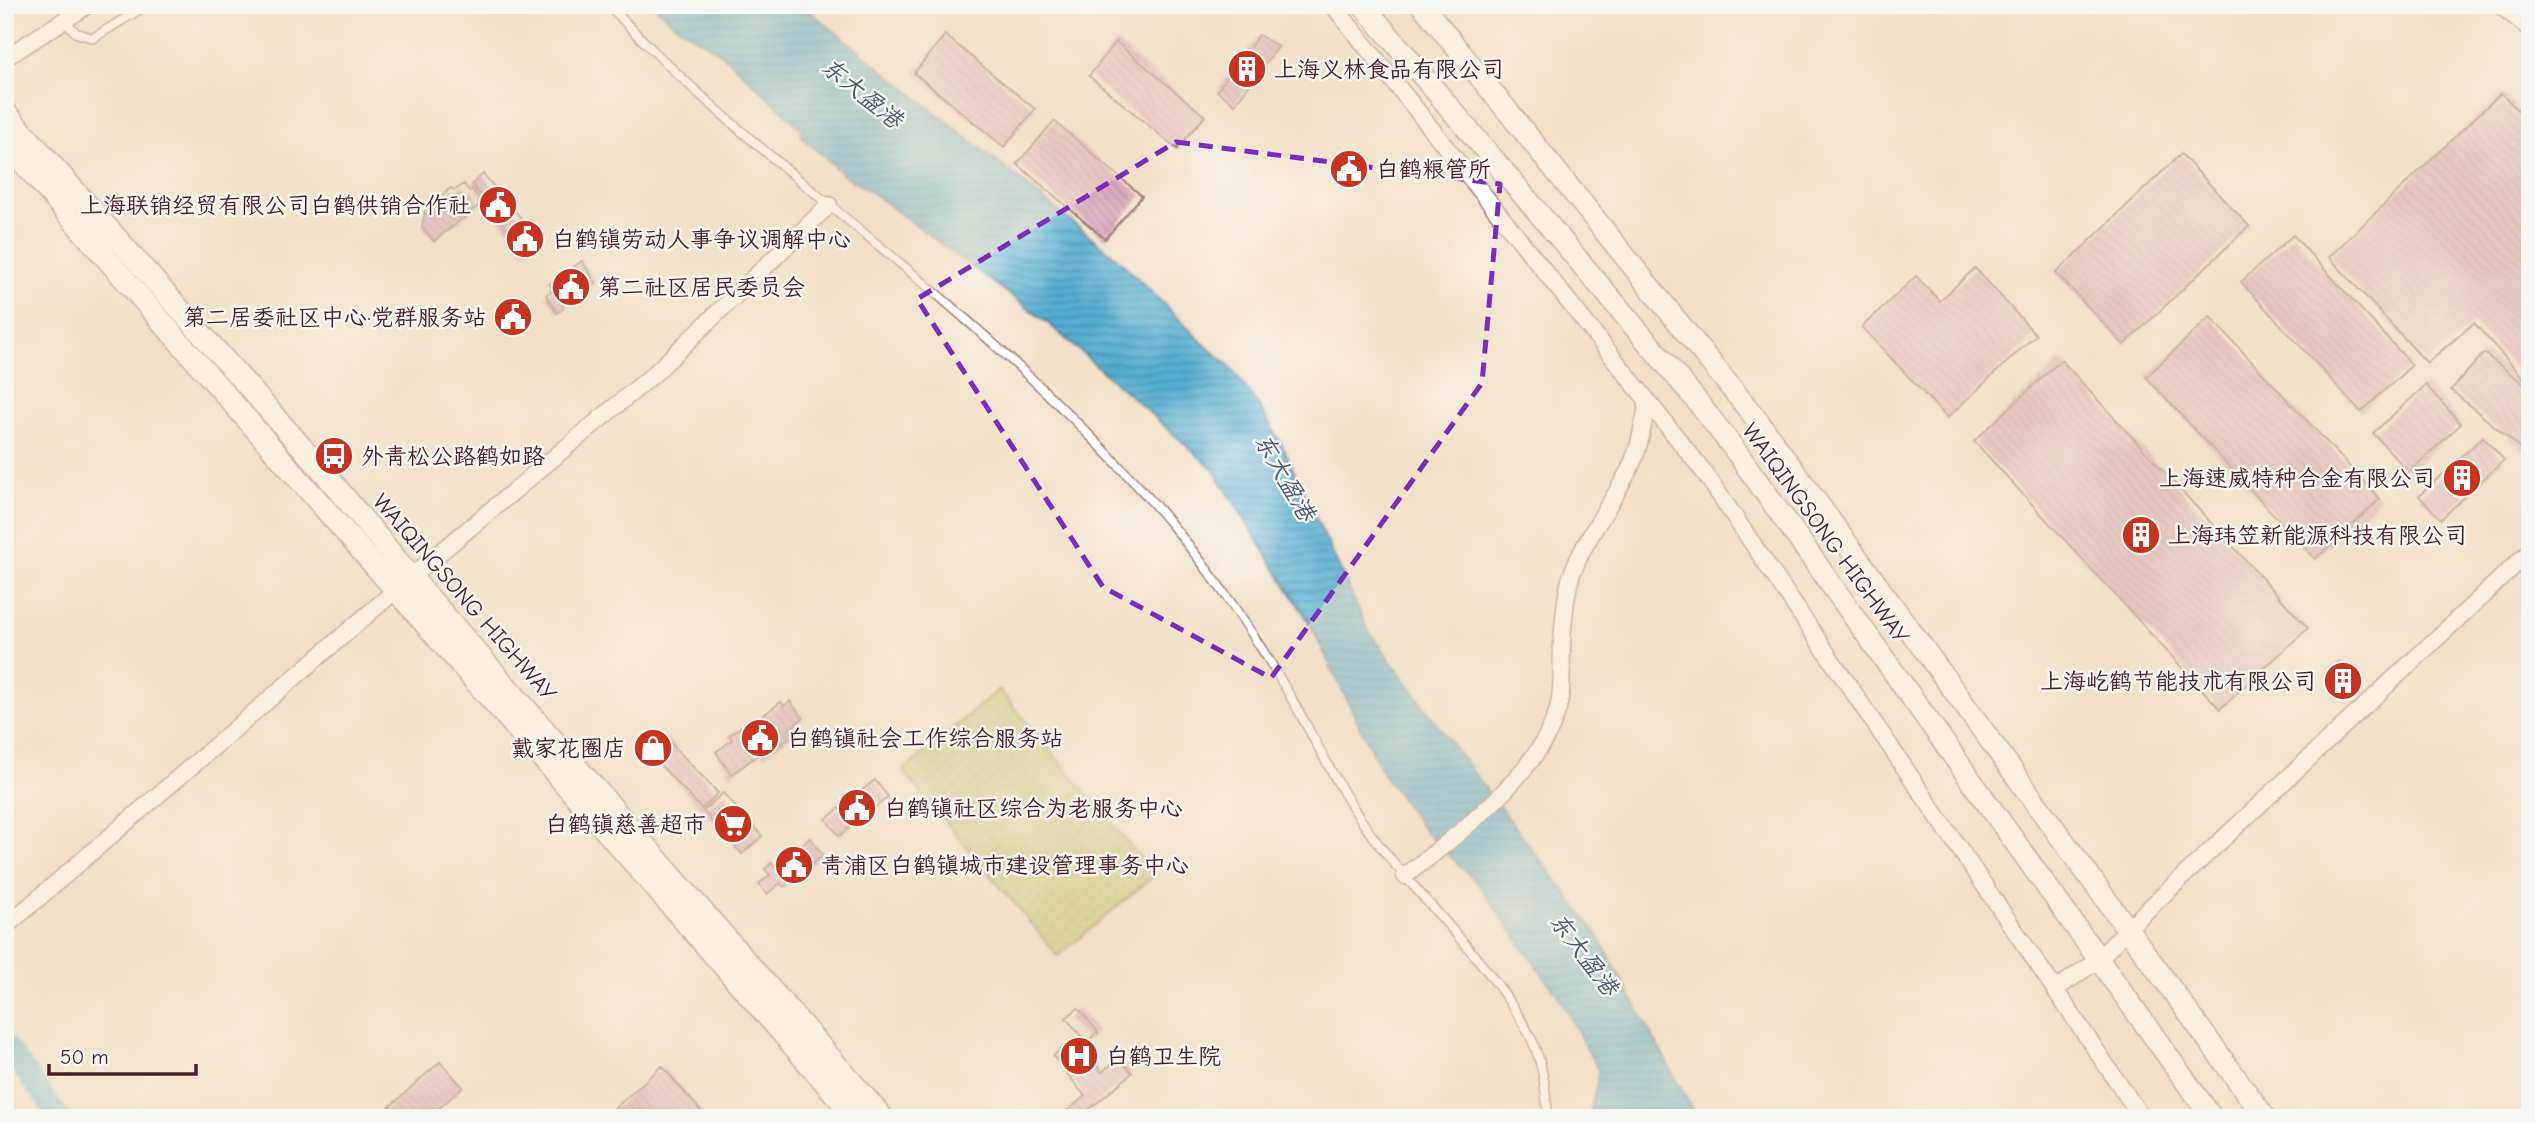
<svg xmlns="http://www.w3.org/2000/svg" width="2535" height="1123" viewBox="0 0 2535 1123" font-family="'Comic Neue','LXGW WenKai TC',sans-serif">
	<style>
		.park { fill: url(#park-dots); stroke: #82724a; stroke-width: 2 }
		.water { fill: url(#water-rules); stroke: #4f677e; stroke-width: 2 }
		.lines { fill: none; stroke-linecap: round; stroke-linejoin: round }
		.canal { stroke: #54afd2; stroke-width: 21 }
		.building { fill: url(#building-back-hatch) }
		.service-casing { stroke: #9e807a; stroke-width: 11 }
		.minor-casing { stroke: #9e807a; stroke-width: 19 }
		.secondary-casing { stroke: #9e807a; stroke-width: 24 }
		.service { stroke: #fff; stroke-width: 8 }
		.minor { stroke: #fff; stroke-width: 16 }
		.secondary { stroke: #fff; stroke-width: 21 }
		.marked { fill: none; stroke: #7b2cbf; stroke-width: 5; stroke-dasharray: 14 9; stroke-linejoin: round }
		.labels { text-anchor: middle; stroke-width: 5; stroke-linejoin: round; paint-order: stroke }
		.poi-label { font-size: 23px; fill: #4a1f2b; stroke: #f6f6f2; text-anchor: start }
		.street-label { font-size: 23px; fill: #4a1f2b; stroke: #f6f6f2 }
		.water-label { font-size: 24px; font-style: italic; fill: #4e596e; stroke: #f6f6f2 }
	</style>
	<defs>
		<pattern id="park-dots" width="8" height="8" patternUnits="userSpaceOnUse" patternTransform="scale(1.75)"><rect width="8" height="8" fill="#bac668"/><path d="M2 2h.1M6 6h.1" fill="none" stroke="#a1aa5a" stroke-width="1.8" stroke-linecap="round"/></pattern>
		<pattern id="water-rules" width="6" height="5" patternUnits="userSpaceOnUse" patternTransform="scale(1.75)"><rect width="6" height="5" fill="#54afd2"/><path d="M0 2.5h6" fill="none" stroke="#488eab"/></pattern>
		<pattern id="building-back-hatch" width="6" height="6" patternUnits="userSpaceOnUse" patternTransform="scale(1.75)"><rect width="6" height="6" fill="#daa3ba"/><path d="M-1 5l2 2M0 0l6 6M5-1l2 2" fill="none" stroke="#b38497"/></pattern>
	</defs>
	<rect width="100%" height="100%" fill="#f6f6f2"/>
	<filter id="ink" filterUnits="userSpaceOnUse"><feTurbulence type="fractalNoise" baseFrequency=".0143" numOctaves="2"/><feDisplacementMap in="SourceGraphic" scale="14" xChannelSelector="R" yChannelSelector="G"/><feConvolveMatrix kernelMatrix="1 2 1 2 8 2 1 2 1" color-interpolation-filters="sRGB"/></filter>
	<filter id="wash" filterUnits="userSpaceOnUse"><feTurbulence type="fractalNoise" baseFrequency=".00686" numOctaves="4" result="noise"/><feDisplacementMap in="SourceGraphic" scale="28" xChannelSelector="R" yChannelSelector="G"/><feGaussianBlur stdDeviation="1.57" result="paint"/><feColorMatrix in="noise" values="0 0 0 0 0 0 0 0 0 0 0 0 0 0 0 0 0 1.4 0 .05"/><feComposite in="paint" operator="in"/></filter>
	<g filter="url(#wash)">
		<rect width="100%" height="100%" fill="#f2e1c8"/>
		<path class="park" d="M999,689L1155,875L1058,956L903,771Z"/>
		<path class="water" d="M654,5H802L1117,258L1205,345L1230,366L1258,405L1283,447L1368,630L1463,759L1596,932L1697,1118H1592L1590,1113L1599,1072L1562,1002L1476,881L1426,833L1383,774L1309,622L1213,469L1048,323L868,190L846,177L801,136L802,129L722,54L673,23Z"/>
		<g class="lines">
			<path class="canal" d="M5,1044L60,1118"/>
		</g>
		<g id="blocks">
			<g class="building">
				<path d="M945,35L1035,109L1004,147L914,73Z"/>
				<path d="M1259,35L1278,47L1235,104L1217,91Z"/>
				<path d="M1116,42L1205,116L1177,149L1089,76Z"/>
				<path d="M2501,93L2530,123V381L2528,383L2474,323L2427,363L2329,257Z"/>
				<path d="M1054,121L1142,196L1105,239L1017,164Z"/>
				<path d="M2181,154L2249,226L2124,345L2056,273Z"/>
				<path d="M483,174L540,240L525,252L472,184Z"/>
				<path d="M464,184L469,191L472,189L479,199L478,206L434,241L422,227L426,208L451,188L455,190Z"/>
				<path d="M2293,235L2412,365L2361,412L2241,282Z"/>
				<path d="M582,261L596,283L562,305L564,308L557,313L546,295L553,290L549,284Z"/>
				<path d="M1975,268L2036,335L1947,418L1862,327L1916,276L1940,301Z"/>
				<path d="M520,301L531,316L506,332L496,318Z"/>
				<path d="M2210,317L2380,499L2315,559L2146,377Z"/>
				<path d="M2484,353L2530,389V456L2451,390Z"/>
				<path d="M2061,360L2308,628L2220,709L1974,441Z"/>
				<path d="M2426,385L2461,424L2409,472L2373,433Z"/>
				<path d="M2483,437L2504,460L2441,519L2419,496Z"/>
				<path d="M2339,661L2357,679L2336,698L2328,689L2333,684L2324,675Z"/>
				<path d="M790,701L803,718L789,729L793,735L764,756L762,752L731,775L716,752L732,740L729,735L741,727L743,730L781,702L784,706Z"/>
				<path d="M663,735L718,793L702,809L645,749Z"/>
				<path d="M875,780L888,797L839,836L826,819Z"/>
				<path d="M723,793L762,836L742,854L703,811Z"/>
				<path d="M810,838L823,855L784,887L780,883L767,894L759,884L770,875L765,869L772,863L775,867Z"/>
				<path d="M1078,1008L1098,1032L1086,1042L1066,1018Z"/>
				<path d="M1074,1038L1102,1072L1119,1058L1132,1073L1079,1118H1059L1085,1096L1053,1056Z"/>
				<path d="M440,1062L463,1087L428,1118H377Z"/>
				<path d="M662,1066L707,1118H604Z"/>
			</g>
		</g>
	</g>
	<g filter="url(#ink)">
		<use href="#blocks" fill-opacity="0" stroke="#9e807a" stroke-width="2"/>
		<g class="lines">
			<g class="service-casing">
				<g id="service">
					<path d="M609,5C713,118 838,208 954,309C1018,364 1079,422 1136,484C1191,543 1244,617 1285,687C1316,740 1342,798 1380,846C1420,897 1467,941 1504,994C1515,1010 1527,1027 1534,1045C1544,1069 1546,1093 1548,1118"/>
					<path d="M65,21L76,33L93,38L147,5"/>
				</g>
			</g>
			<g class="minor-casing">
				<g id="minor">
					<path d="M1333,5L1704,472L2142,1118"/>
					<path d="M2500,5L2530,29"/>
					<path d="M5,58L88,5"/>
					<path d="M1405,876C1457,835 1549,767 1560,699C1563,681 1561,663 1562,645C1563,624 1565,597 1571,577C1582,543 1613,502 1630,468C1640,447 1643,425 1648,402"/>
					<path d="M5,927L411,577L654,374L829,205"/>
					<path d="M2056,989L2098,960L2128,928L2530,551"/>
				</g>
			</g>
			<g class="secondary-casing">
				<g id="secondary">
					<path d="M1363,5L1693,396L1735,450L2212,1118"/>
					<path d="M1422,5L1757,420L2265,1118"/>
					<path d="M5,112L322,470L411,577L883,1118"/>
					<path d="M5,142L856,1118"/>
				</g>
			</g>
			<use href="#service" class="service"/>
			<use href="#minor" class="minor"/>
			<use href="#secondary" class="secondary"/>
		</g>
	</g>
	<path d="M0 0H2535V1123H0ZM1176,142L1500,184L1482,383L1271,678L1103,587L917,299Z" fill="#f2e1c8" fill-opacity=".55" fill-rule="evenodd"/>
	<path class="marked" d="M1176,142L1500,184L1482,383L1271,678L1103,587L917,299Z"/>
	<defs>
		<g id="building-disc" transform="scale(2.0125)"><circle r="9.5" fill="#c8321e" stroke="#f6f6f2"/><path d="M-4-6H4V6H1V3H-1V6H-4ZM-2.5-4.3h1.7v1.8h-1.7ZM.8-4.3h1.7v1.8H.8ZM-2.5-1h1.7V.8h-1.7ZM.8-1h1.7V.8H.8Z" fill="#fff"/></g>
		<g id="civic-disc" transform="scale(2.0125)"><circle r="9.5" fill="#c8321e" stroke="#f6f6f2"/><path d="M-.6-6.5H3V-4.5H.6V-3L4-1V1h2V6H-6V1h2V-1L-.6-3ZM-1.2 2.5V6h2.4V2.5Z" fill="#fff"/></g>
		<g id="bus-disc" transform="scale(2.0125)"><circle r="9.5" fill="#c8321e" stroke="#f6f6f2"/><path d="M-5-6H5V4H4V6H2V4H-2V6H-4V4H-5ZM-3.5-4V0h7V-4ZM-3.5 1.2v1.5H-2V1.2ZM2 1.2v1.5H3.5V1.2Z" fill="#fff"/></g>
		<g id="shop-disc" transform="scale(2.0125)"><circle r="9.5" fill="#c8321e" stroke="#f6f6f2"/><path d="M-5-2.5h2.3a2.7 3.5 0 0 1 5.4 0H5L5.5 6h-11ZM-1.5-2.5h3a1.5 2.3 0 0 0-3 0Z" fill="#fff"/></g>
		<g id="supermarket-disc" transform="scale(2.0125)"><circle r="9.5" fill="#c8321e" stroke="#f6f6f2"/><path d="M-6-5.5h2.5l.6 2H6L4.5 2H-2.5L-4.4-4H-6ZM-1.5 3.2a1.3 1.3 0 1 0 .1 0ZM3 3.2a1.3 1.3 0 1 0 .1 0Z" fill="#fff"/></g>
		<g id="hospital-disc" transform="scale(2.0125)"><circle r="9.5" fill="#c8321e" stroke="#f6f6f2"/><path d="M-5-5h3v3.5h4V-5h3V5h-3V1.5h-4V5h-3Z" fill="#fff"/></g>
	</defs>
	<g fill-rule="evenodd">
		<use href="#building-disc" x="1247" y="69"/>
		<use href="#civic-disc" x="1349" y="169"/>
		<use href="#civic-disc" x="498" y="205"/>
		<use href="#civic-disc" x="525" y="239"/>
		<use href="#civic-disc" x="571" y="287"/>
		<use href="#civic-disc" x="513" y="317"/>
		<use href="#bus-disc" x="334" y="456"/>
		<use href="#building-disc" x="2462" y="478"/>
		<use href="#building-disc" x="2141" y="535"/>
		<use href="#building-disc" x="2343" y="681"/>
		<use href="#civic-disc" x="760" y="738"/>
		<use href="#shop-disc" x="653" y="748"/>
		<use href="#civic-disc" x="857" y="808"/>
		<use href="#supermarket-disc" x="733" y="824"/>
		<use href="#civic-disc" x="794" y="865"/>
		<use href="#hospital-disc" x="1079" y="1056"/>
	</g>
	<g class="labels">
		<g class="poi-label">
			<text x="1274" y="77">上海义林食品有限公司</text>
			<text x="1376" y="177">白鹤粮管所</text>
			<text x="471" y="213" text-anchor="end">上海联销经贸有限公司白鹤供销合作社</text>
			<text x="552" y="247">白鹤镇劳动人事争议调解中心</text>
			<text x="598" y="295">第二社区居民委员会</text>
			<text x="486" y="325" text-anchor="end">第二居委社区中心·党群服务站</text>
			<text x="361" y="464">外青松公路鹤如路</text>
			<text x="2435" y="486" text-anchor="end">上海速威特种合金有限公司</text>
			<text x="2168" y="543">上海玮笠新能源科技有限公司</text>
			<text x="2316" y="689" text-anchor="end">上海屹鹤节能技术有限公司</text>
			<text x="787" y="746">白鹤镇社会工作综合服务站</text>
			<text x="626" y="756" text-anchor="end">戴家花圈店</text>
			<text x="884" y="816">白鹤镇社区综合为老服务中心</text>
			<text x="706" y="832" text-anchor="end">白鹤镇慈善超市</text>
			<text x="821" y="873">青浦区白鹤镇城市建设管理事务中心</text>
			<text x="1106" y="1064">白鹤卫生院</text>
		</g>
		<g class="street-label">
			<text transform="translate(1826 533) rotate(54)" y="8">WAIQINGSONG HIGHWAY</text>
			<text transform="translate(465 597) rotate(49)" y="8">WAIQINGSONG HIGHWAY</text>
		</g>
		<g class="water-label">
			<text transform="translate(862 93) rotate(39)" y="8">东大盈港</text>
			<text transform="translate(1285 477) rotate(60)" y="8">东大盈港</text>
			<text transform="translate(1584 954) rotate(53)" y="8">东大盈港</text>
		</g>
	</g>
	<rect width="2535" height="1123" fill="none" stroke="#f6f6f2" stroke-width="28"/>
	<path d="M49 1064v10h147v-10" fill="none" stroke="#4a1f2b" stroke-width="3.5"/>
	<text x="60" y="1064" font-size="21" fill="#4a1f2b" stroke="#f6f6f2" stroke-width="5" paint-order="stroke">50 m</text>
</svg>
